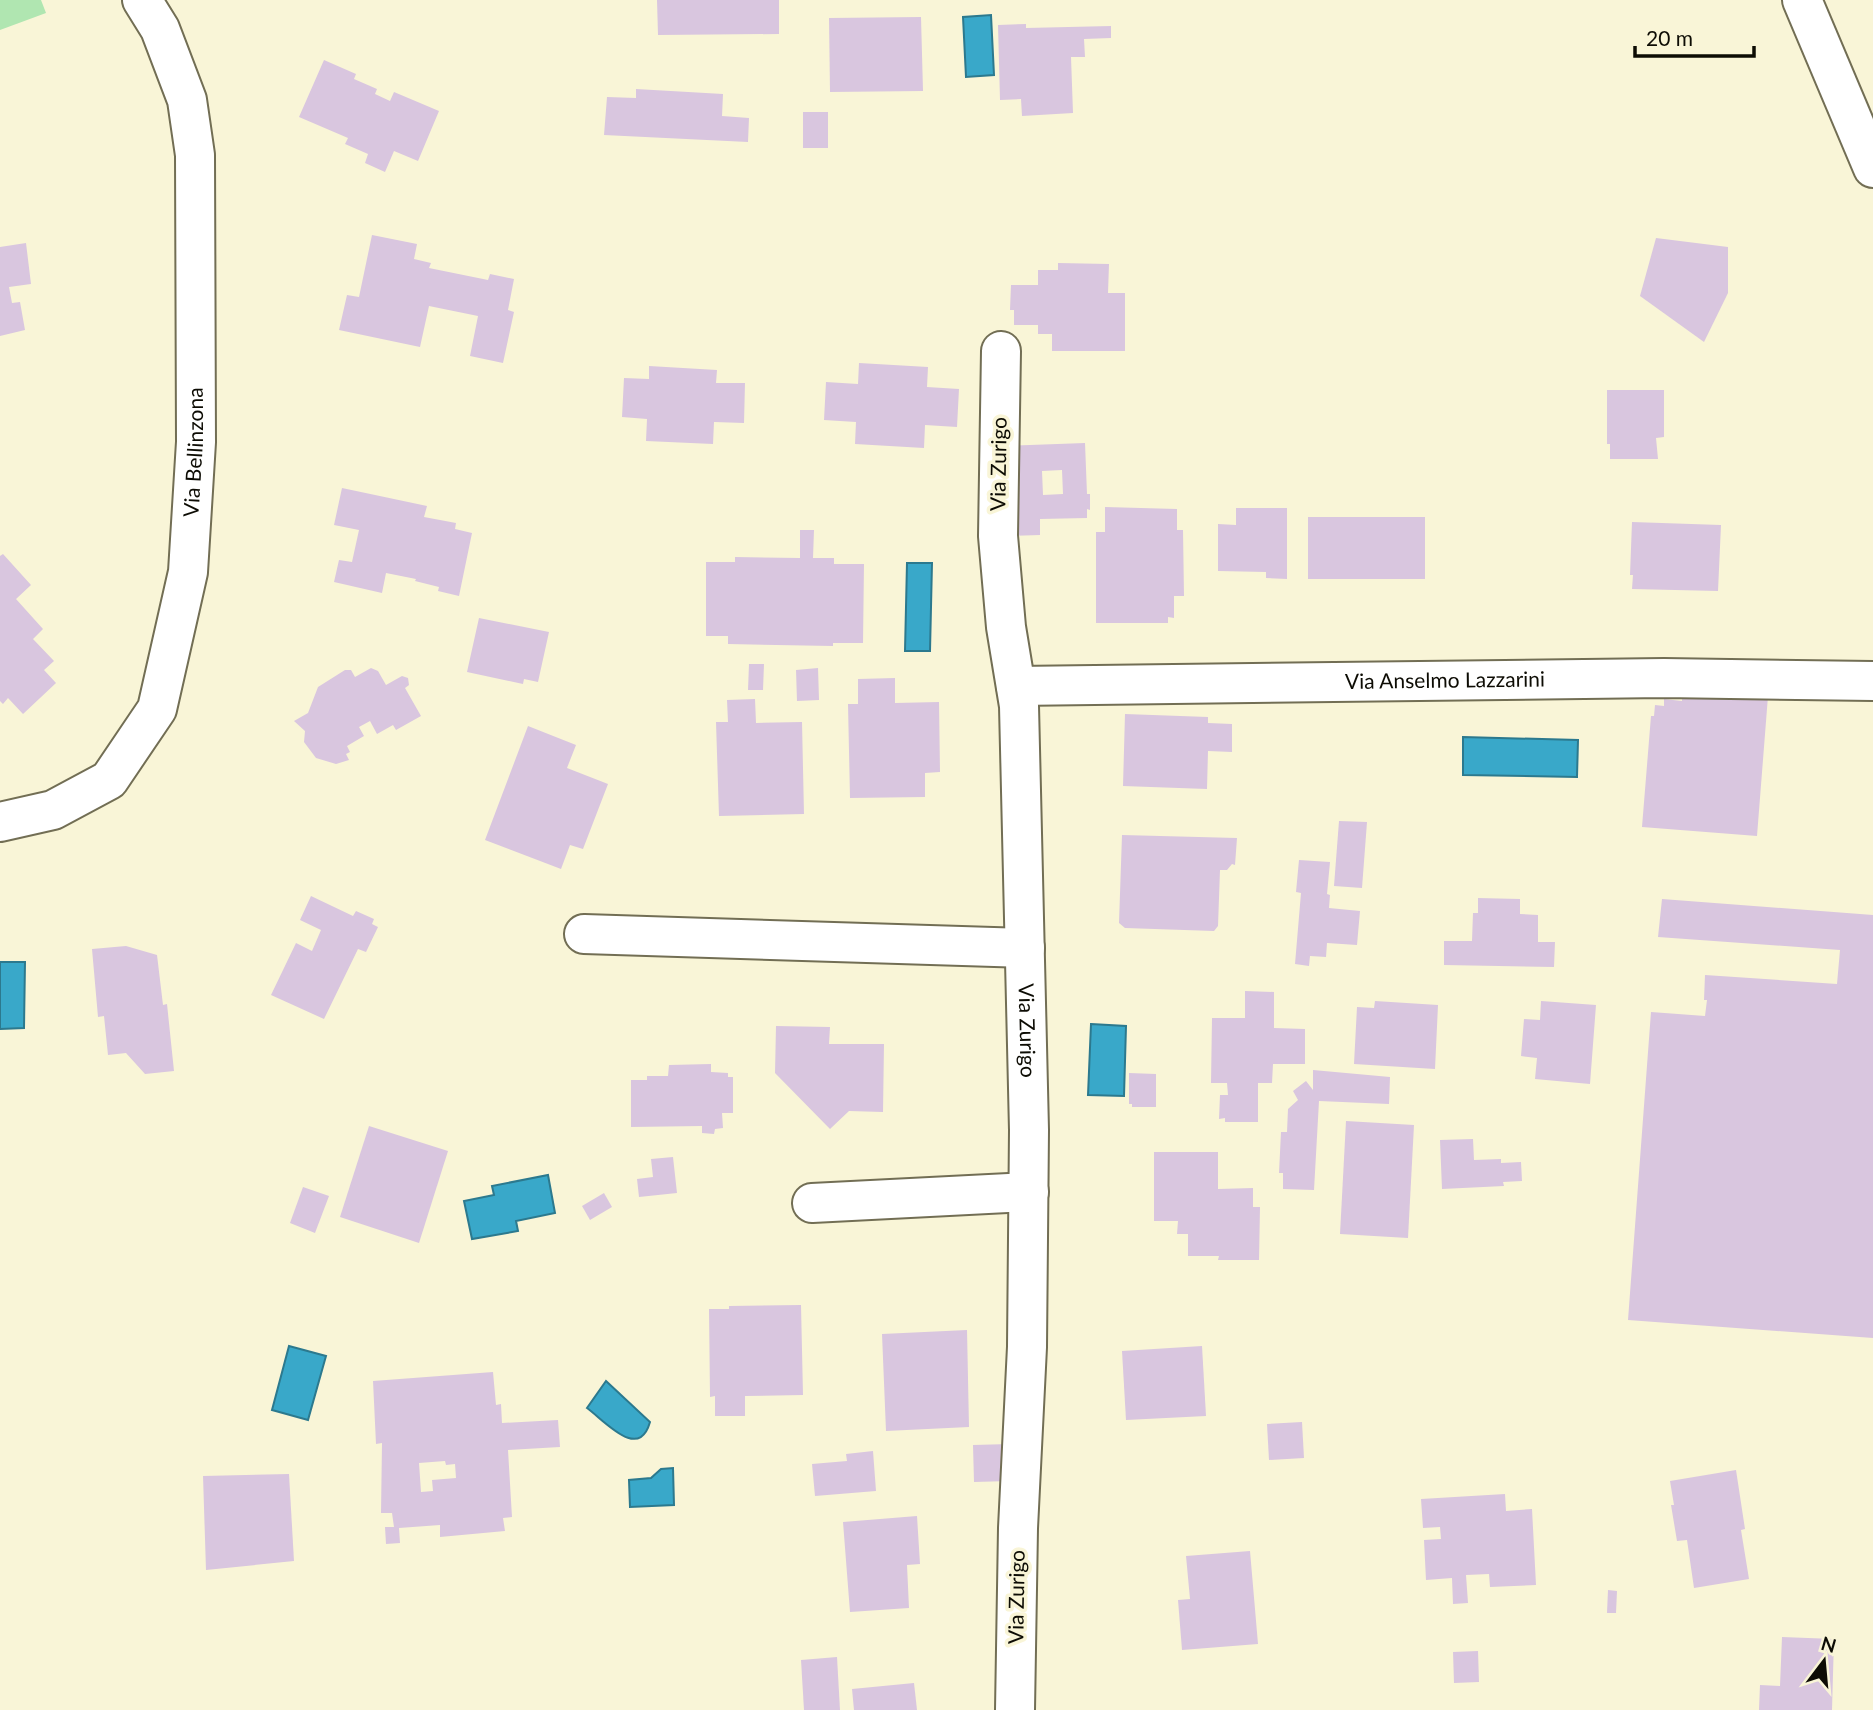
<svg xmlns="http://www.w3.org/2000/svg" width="1873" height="1710" viewBox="0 0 1873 1710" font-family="Lato,sans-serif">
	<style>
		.green { fill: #b0e6b1 }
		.water { fill: #39a8c9; stroke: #2c798e; stroke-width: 2 }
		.building { fill: #d9c6df; fill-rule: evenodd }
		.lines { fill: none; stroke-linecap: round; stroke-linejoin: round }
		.street-casing { stroke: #726e54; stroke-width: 42 }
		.street { stroke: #fff; stroke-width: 38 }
		.labels { text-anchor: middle; stroke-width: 7; stroke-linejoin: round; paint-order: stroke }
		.street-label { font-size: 21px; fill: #0d0c04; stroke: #f9f5d7 }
	</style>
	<rect width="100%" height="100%" fill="#f9f5d7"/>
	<path class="green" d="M0,0H41L46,13L0,30Z"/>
	<g class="water">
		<path d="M991,15L994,75L966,77L963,17Z"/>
		<path d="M907,563H932L930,651H905Z"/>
		<path d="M1463,737L1578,740L1577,777L1463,775Z"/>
		<path d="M0,962H25L24,1028L0,1029Z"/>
		<path d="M1091,1024L1126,1026L1124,1096L1088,1095Z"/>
		<path d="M548,1175L555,1213L516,1221L518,1231L472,1239L464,1201L494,1195L492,1186Z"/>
		<path d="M289,1346L326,1356L308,1420L272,1410Z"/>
		<path d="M606,1381L650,1422C639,1461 606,1422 587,1408Z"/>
		<path d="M673,1468L674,1505L630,1507L629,1480L651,1478L661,1469Z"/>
	</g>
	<g class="building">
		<path d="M657,0H779V34L658,35Z"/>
		<path d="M921,17L923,91L830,92L829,18Z"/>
		<path d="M1026,24V28L1111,26V38L1084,39L1085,57H1071L1073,113L1022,116L1021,99L1000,100L998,25Z"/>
		<path d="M324,60L356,74L354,79L377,89L375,94L390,101L394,92L439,111L418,161L394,151L385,172L365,163L368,154L345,144L348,138L299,117Z"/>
		<path d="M636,89L723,94L722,116L749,118L748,142L604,135L607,97L636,98Z"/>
		<rect x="803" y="112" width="25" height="36"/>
		<path d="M372,235L417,244L414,259L431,263L429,268L488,280L490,274L514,279L508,310L514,312L503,363L470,356L478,316L429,306L420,347L339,330L347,295L359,297Z"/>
		<path d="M1656,238L1728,247V293L1704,342L1640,296Z"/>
		<path d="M26,243L31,284L9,287L12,303L20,302L25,330L0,336V247Z"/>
		<path d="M1058,263L1109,264L1108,293H1125V351H1052V334H1038V325H1014V310H1010L1011,285H1038V270H1058Z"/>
		<path d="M859,363L928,367L927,387L959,389L957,427L925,425L924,448L855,444L856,422L824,420L826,382L858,384Z"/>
		<path d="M649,366L717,370L716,383H745L744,423L714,422L713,444L646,441L647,419L622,417L624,378L649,379Z"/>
		<path d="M1607,390H1664V437L1656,438L1658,459H1610V444H1607Z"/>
		<path d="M1085,443L1087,494H1090V510L1087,509V518L1040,519V535L1010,536L1006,446ZM1062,470L1063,494L1043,495L1042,471Z"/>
		<path d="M342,488L427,506L424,517L456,523L455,529L472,533L459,596L438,591L439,587L415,581L416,579L386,573L382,593L334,582L339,560L352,562L359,530L334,525Z"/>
		<path d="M1105,507L1177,509V530H1183L1184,596H1174V618L1168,617V623H1096V532H1105Z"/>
		<path d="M1236,508H1287V579L1266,578V572L1218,571V524L1236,525Z"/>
		<rect x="1308" y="517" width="117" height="62"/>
		<path d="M1632,522L1721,525L1718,591L1632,589L1633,575H1630Z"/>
		<path d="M800,530H814L813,558H834V564H864L863,643H833V646L728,644V636H706V562H735V557L800,558Z"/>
		<path d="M3,554L31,585L16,599L43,629L33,639L54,661L44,670L56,683L23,714L8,698L3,704L0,701V556Z"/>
		<path d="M479,618L549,632L538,682L524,679L523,684L467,672Z"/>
		<path d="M749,664H764L763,690H748Z"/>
		<path d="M371,668L378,671L386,685L402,676L408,678L409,685L405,688L421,716L396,730L393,725L377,734L370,721L359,727L364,736L347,746L350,752L346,754L349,760L336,764L316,758L304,742L305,731L294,721L308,713L318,687L345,670H351L355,677Z"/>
		<path d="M818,668L819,700L797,701L796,670Z"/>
		<path d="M895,678V703L939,702L940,772L925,773V797L850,798L848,704H858V679Z"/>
		<path d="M1682,689L1768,696L1757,836L1642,827L1651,716H1654L1655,705L1664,706V699L1682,701Z"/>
		<path d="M755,699L756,723L802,722L804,814L719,816L716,722H728L727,700Z"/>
		<path d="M1125,714L1208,717V723L1232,724V752L1208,751L1207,789L1123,786Z"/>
		<path d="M528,726L576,745L567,768L608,784L583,849L570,845L561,869L485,840Z"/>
		<path d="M1339,821L1367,822L1362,888L1334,886Z"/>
		<path d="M1122,835L1237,838L1235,865L1232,864L1227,870H1220L1218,926L1214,931L1125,928L1119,923Z"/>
		<path d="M1299,860L1330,862L1327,894L1330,895L1329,908L1360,911L1357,945L1327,943L1326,957L1310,956L1309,966L1295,964L1301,893L1296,892Z"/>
		<path d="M311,896L353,916L356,911L374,919L372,924L378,927L366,952L358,949L324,1019L271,995L296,943L312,951L321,930L300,920Z"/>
		<path d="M1478,898L1520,899V914L1538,915V942H1555L1554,967L1444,965V941H1472L1473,913H1478Z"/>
		<path d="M1662,899L1873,915V1338L1628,1320L1651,1012L1705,1016L1707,1000H1704L1705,975L1837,984L1840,950L1658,937Z"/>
		<path d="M126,946L157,955L163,1005L167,1004L174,1071L145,1074L126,1053L108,1055L104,1016L98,1017L92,949Z"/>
		<path d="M1245,991L1274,992V1028L1305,1029V1064H1273L1272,1083H1258V1122H1225V1118L1219,1119L1220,1095H1228L1227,1083H1211L1212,1018H1245Z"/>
		<path d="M1375,1001L1438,1005L1435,1069L1354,1064L1357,1007L1374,1008Z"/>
		<path d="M1541,1001L1596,1005L1590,1084L1535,1079L1537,1058L1521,1056L1524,1019L1540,1020Z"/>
		<path d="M776,1026L830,1027L829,1044H884L883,1112L849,1111L830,1129L775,1073Z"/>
		<path d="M711,1064V1072L728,1073V1077H733V1113H722L723,1128L715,1129L714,1134L702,1133V1126L631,1127V1080H647V1076H668L669,1065Z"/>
		<path d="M1313,1070L1390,1077L1389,1104L1319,1101L1314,1190L1283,1189V1173H1279L1281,1132H1287L1288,1109L1298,1100L1293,1091L1306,1081L1313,1090Z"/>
		<path d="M1129,1073L1156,1074V1107H1132V1104H1129Z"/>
		<path d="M1346,1121L1414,1125L1408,1238L1340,1234Z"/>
		<path d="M369,1126L448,1151L419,1243L340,1217Z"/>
		<path d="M1473,1139L1474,1160L1501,1159V1163L1521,1162L1522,1181L1503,1182L1504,1186L1442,1189L1440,1140Z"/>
		<path d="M1154,1152H1218V1189L1253,1188V1207H1260L1259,1260H1218L1219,1256H1188V1234H1177L1178,1221H1154Z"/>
		<path d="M673,1157L677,1193L639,1197L637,1179L653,1177L651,1159Z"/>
		<path d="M303,1187L329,1196L315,1233L290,1223Z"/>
		<path d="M604,1193L612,1207L590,1220L582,1206Z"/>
		<path d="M801,1305L803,1395L745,1396V1416H715V1396L710,1397L709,1309H729V1306Z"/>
		<path d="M967,1330L969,1427L886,1431L882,1334Z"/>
		<path d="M1202,1346L1206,1416L1126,1420L1122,1351Z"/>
		<path d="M493,1372L496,1405L501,1404L502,1423L558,1420L560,1447L508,1450L512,1517L503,1518L505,1531L440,1537V1525L399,1528L400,1543L386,1544L385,1527H394L392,1513H381L382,1443L376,1444L373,1381ZM445,1461L446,1465L455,1464L456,1478L432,1480L433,1491L421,1492L419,1463Z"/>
		<path d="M1302,1422L1304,1458L1269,1460L1267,1424Z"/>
		<path d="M1010,1444V1481L974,1482L973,1445Z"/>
		<path d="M873,1451L876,1491L815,1496L812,1464L847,1461L846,1454Z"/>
		<path d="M1736,1470L1745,1529L1741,1530L1749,1579L1694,1588L1687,1540L1677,1541L1671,1505H1674L1670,1481Z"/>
		<path d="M289,1474L294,1561L206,1570L203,1476Z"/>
		<path d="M1505,1494L1506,1511L1532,1509L1536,1585L1490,1587L1489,1574L1466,1575L1468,1603L1453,1604L1452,1578L1426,1580L1424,1540L1441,1539L1440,1527L1423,1528L1421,1499Z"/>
		<path d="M917,1516L920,1564L907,1565L909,1608L850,1612L843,1522Z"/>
		<path d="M1250,1551L1258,1644L1182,1650L1178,1600L1190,1599L1186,1556Z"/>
		<path d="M1608,1590L1617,1591L1616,1613H1607Z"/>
		<path d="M1782,1637L1834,1639L1832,1710H1759L1760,1685L1780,1686Z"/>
		<path d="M1478,1651L1479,1682L1454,1683L1453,1652Z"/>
		<path d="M837,1657L840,1710H804L801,1660Z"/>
		<path d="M914,1683L917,1710H854L852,1689Z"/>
	</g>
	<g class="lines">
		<g class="street-casing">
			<g id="street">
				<path d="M1802,0L1873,168"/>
				<path id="s1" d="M1001,351L998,536L1006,627L1019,706L1029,1130L1027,1347L1018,1528L1015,1710"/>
				<path id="s2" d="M1016,686L1664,678L1873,681"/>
				<path id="s3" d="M0,822L53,810L109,780L157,709L188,572L196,442L195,155L187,100L160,29L142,0"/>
				<path d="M584,934L1025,948"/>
				<path d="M812,1203L1029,1192"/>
			</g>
		</g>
		<use href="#street" class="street"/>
	</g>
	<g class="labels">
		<g class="street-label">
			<text dy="7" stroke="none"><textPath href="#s3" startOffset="464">Via Bellinzona</textPath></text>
			<text transform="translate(999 464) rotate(-89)" y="7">Via Zurigo</text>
			<text dy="7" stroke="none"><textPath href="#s2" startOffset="429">Via Anselmo Lazzarini</textPath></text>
			<text dy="7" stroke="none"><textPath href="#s1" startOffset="681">Via Zurigo</textPath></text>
			<text transform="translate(1017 1597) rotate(-89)" y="7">Via Zurigo</text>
		</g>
	</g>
	<g transform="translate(1824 1661) rotate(16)" stroke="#f9f5d7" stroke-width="5" paint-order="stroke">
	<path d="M0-5L12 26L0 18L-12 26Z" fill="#0d0c04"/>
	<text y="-10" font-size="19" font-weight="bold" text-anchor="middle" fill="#0d0c04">N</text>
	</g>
	<path d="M1635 46v10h119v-10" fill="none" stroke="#0d0c04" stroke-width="3.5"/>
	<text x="1646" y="46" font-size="21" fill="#0d0c04" stroke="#f9f5d7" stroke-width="5" paint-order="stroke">20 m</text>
</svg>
